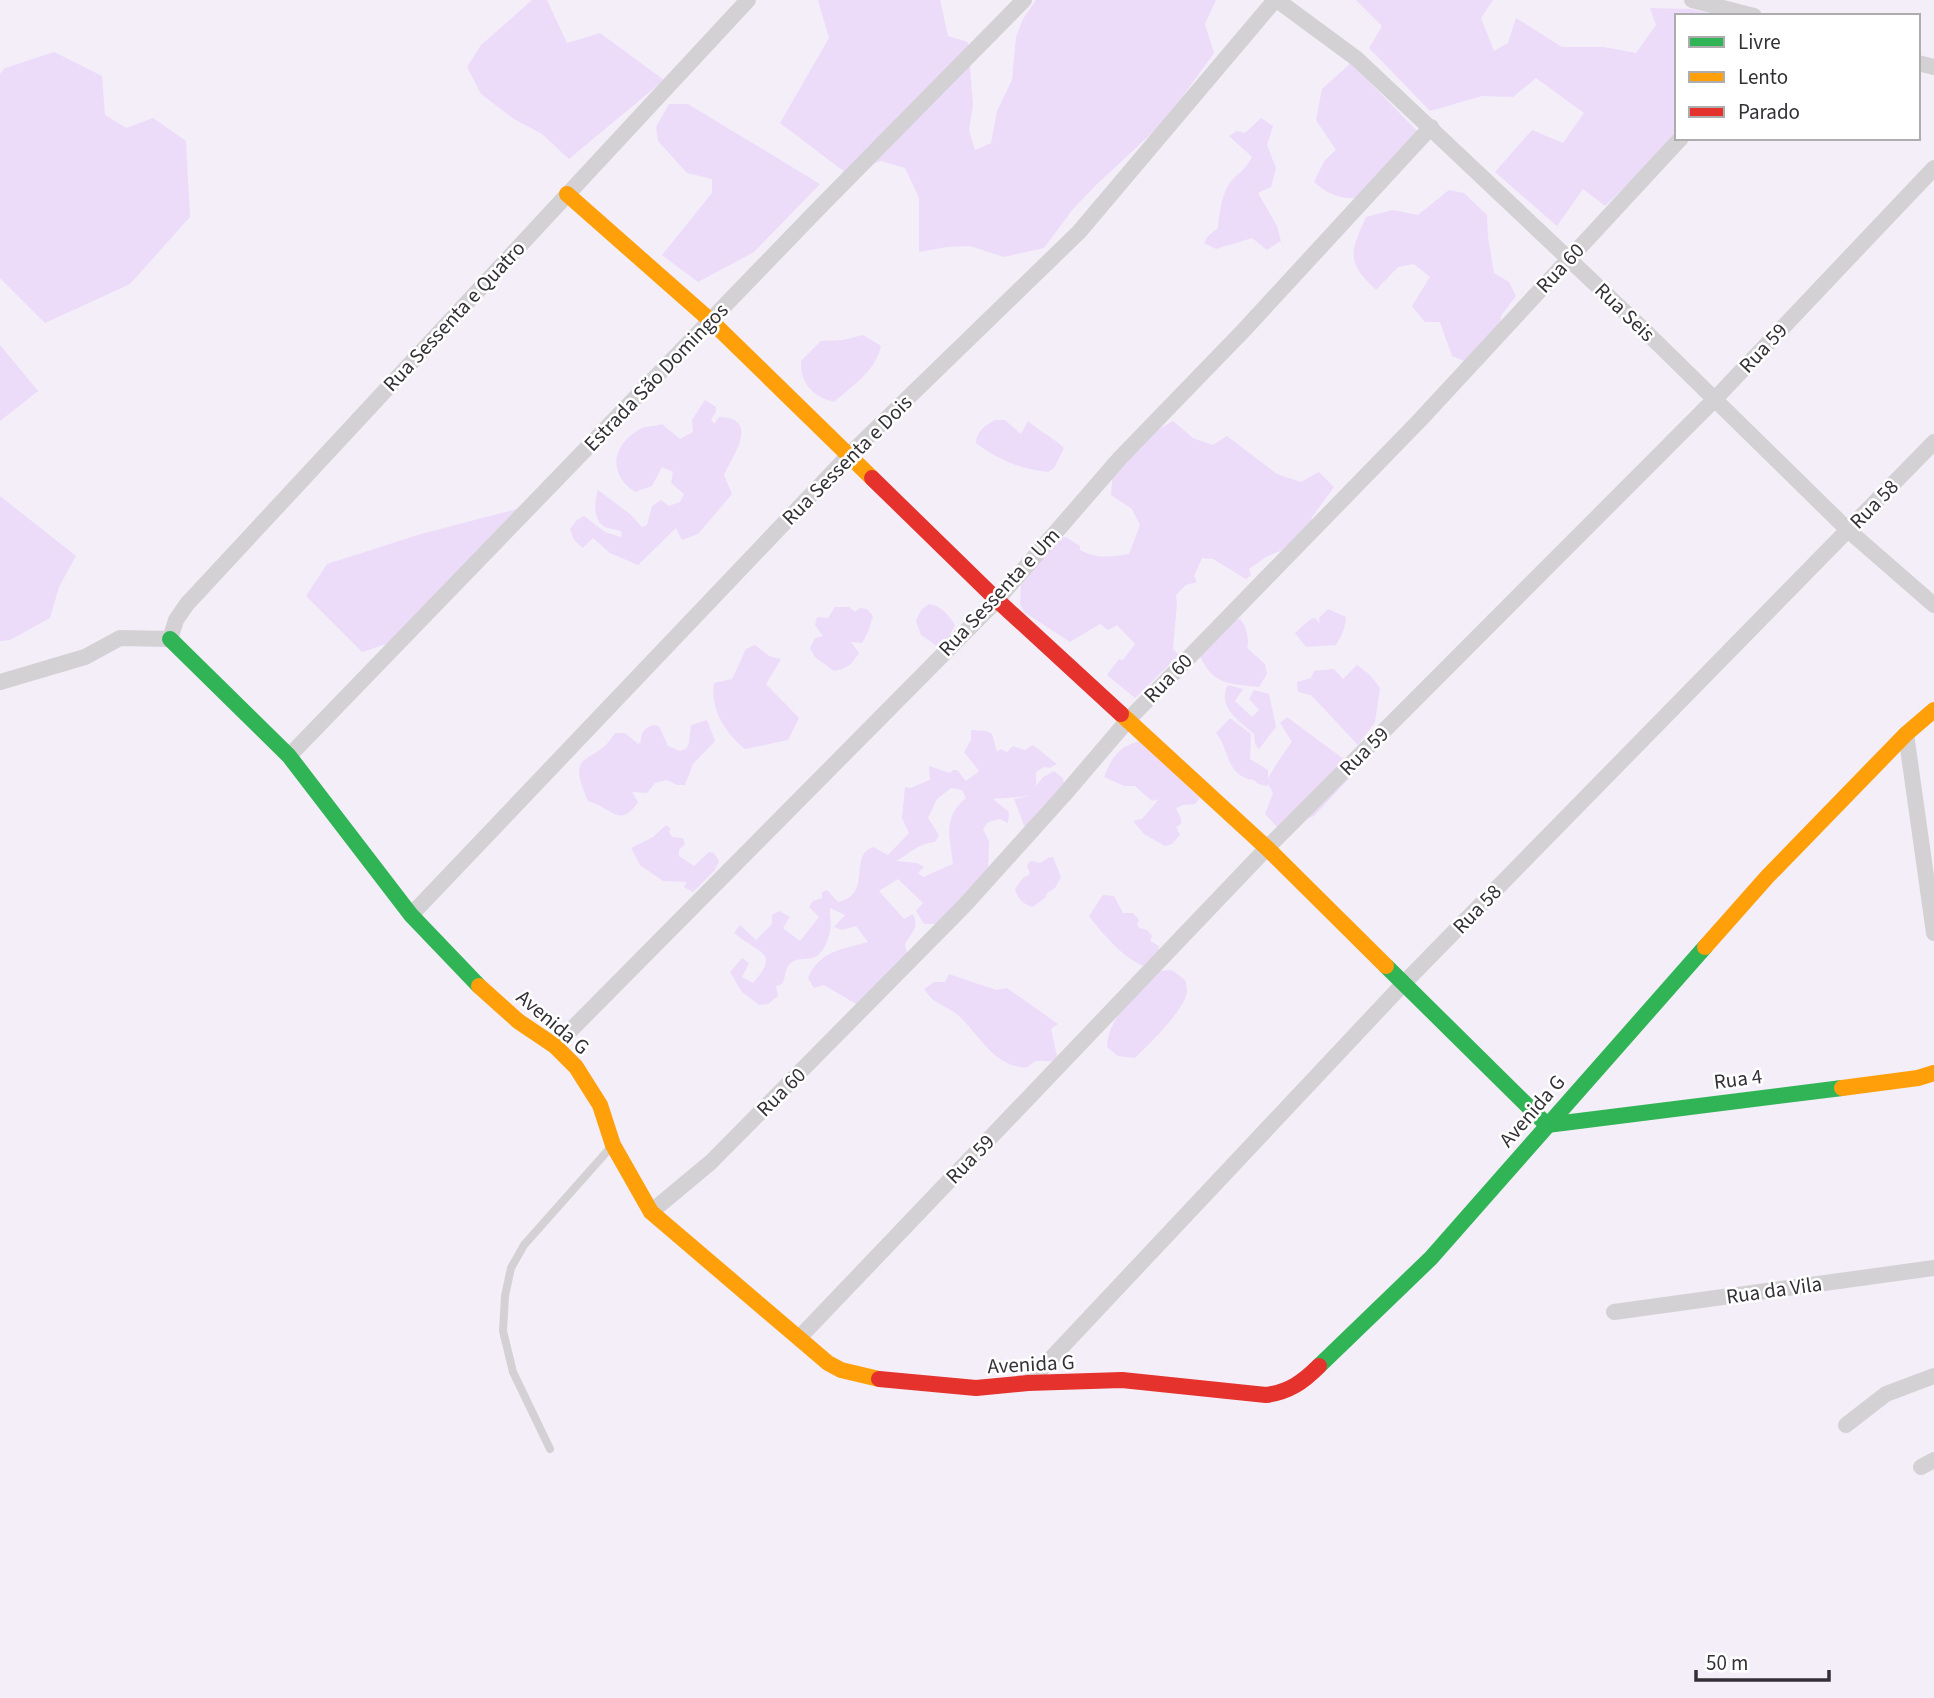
<svg xmlns="http://www.w3.org/2000/svg" width="1934" height="1698" viewBox="0 0 1934 1698" font-family="'Source Sans 3',sans-serif">
	<style>
		.green { fill: #ecdcfa; fill-rule: evenodd }
		.lines { fill: none; stroke-linecap: round; stroke-linejoin: round }
		.lane { stroke: #d3d1d4; stroke-width: 8 }
		.street { stroke: #d3d1d4; stroke-width: 16 }
		.fast { stroke: #30b455; stroke-width: 16 }
		.slow { stroke: #ff9f0a; stroke-width: 16 }
		.jam { stroke: #e5322d; stroke-width: 16 }
		.labels { text-anchor: middle; stroke-width: 5; stroke-linejoin: round; paint-order: stroke }
		.street-label { font-size: 21px; fill: #333036; stroke: #fff }
	</style>
	<rect width="100%" height="100%" fill="#f3eef8"/>
	<g class="green">
		<path d="M532,0H547L567,43L600,33L664,80L569,159L542,134L514,119L481,94L467,67L481,45Z"/>
		<path d="M818,0H940L948,36L968,42L973,105L969,130L975,150L991,143L997,111L1012,80L1016,37L1023,19L1036,0H1216L1205,24L1214,53L1165,121L1097,184L1073,209L1044,248L1004,257L970,246L947,247L919,252V198L905,168L881,161L846,173L780,123L829,38Z"/>
		<path d="M1356,0H1493L1481,18L1494,51L1508,43L1516,18L1562,47H1604L1636,53L1656,25L1650,8L1691,9L1722,16H1677V130L1631,181L1605,206L1583,189L1557,226L1495,172L1532,130L1563,143L1584,113L1536,78L1513,97L1482,96L1430,111L1369,48L1382,26Z"/>
		<path d="M54,52L102,76L105,115L126,128L153,118L186,141L190,217L130,284L45,323L0,278V74L5,68Z"/>
		<path d="M1351,63L1417,131L1362,198C1341,199 1330,196 1314,182L1325,160L1336,150L1316,120L1322,89Z"/>
		<path d="M669,104H688L820,184L754,252L698,282L662,255L712,193V179L687,173L658,141L656,127Z"/>
		<path d="M1261,118L1273,126L1267,145L1276,168L1271,187L1258,193L1277,226L1281,241L1267,250L1252,238L1216,249L1204,243L1208,236L1218,228C1220,212 1221,191 1234,178C1243,170 1245,169 1252,157L1229,136L1237,131L1245,133Z"/>
		<path d="M1449,190L1464,193L1487,215L1488,237L1494,273L1509,282L1516,296L1501,316L1498,343L1467,362L1452,356L1440,322H1425L1412,306L1430,277L1414,264L1398,267L1376,290C1346,262 1350,252 1366,217L1393,210L1418,215Z"/>
		<path d="M863,335L881,346C875,372 853,385 834,402C813,396 800,384 801,361L821,341L843,340Z"/>
		<path d="M0,345L38,391L0,421Z"/>
		<path d="M705,400L716,407V412L711,419L714,424L719,417C761,418 733,455 724,475L732,494L698,534L682,540L676,528L638,565L610,553L593,538L583,548L574,540L570,529L577,520L584,516L605,532L621,537L622,532C616,529 610,529 605,527C593,521 594,501 598,490L631,515L642,527L647,525L652,506L661,500L669,506L680,502L684,494L671,483L673,472L662,467L652,486L635,492C607,473 612,445 640,429C647,425 655,427 662,424L680,439L693,432L692,420Z"/>
		<path d="M995,420H1005L1021,434L1028,421C1039,431 1054,438 1064,448L1054,468L1048,472C1021,469 1000,461 976,443C976,431 986,425 995,420Z"/>
		<path d="M1173,421L1193,438L1213,445L1227,436L1277,474L1301,482L1319,472L1334,487L1312,517L1309,539L1266,557L1249,569L1251,575L1246,579L1213,559L1202,558L1194,576L1197,582L1186,585L1176,595L1177,603L1173,649L1179,655L1135,698L1107,675L1119,659L1123,660L1135,644L1117,625L1108,630L1100,624L1070,642L1024,612L1020,603L1021,584L1055,538L1066,537L1080,546V550C1096,559 1111,557 1129,554L1140,525L1132,509L1111,495L1113,471L1159,429Z"/>
		<path d="M0,496L76,556L59,587L50,618L10,640L0,641Z"/>
		<path d="M517,509L392,642L362,652L306,596L327,564L421,534Z"/>
		<path d="M929,604C942,606 948,615 955,625L949,637L937,646L921,635L916,621L921,610Z"/>
		<path d="M835,607H849L855,612L860,608L867,609L873,616L868,632L862,643L851,642L859,653C852,664 847,669 834,671L815,657L810,648L815,638L823,636L815,625L817,617L828,618Z"/>
		<path d="M1328,609L1346,617C1345,629 1342,635 1336,645L1306,647L1295,633L1311,619L1315,618L1320,624L1319,618Z"/>
		<path d="M1240,619C1246,625 1250,641 1247,648L1265,664L1267,674L1259,687C1230,684 1213,685 1200,656L1232,621Z"/>
		<path d="M755,645L769,656L781,659L766,684L799,718L788,740L745,749C725,733 710,709 714,683L732,679L746,649Z"/>
		<path d="M1357,665L1370,675L1380,688L1375,722L1358,745L1311,695L1298,692L1297,682L1311,678L1314,671L1334,669L1343,679Z"/>
		<path d="M1228,685L1243,689L1235,701L1252,717L1259,710L1249,699L1254,690L1269,694L1276,727L1259,749L1255,744L1254,734C1240,721 1216,707 1228,685Z"/>
		<path d="M1287,717L1349,763L1355,772L1314,816L1282,830L1276,826L1265,814L1273,793L1268,784L1267,786L1258,784L1254,780C1226,777 1230,750 1216,733L1230,718L1251,734L1250,759L1268,770V780C1269,774 1287,748 1292,742L1280,723Z"/>
		<path d="M707,720L715,741L693,764L685,785H677L666,780L655,783L647,793L632,792L638,802C620,829 612,808 588,801C564,747 594,768 615,733H625L638,744L641,742C640,731 649,723 659,726L668,746L680,751L686,749L689,743L691,725Z"/>
		<path d="M971,730L986,731L992,734L997,752L1000,749L1007,752L1013,746L1025,750L1033,745L1057,764L1050,768L1044,767L1036,772V786L1043,777L1054,771L1063,778L1065,789L1028,836L1014,799L1030,796L993,799L1009,812L1008,823L1000,819L988,822L983,829L989,841L988,871L940,924H924L916,911L923,903L898,879L879,891L904,919L913,914C920,927 911,933 905,944L908,958L856,1004L824,985L814,988L808,978C819,951 843,949 868,942L856,926L842,930L834,927L845,915L830,908C829,914 832,924 830,931C819,976 800,947 787,968C785,972 785,979 782,984L776,986L778,996L768,1004L759,1005L742,992L730,972L742,958L749,963L742,977L753,983C781,952 759,954 734,933L740,925L756,940L772,924V915L779,911L790,917L783,928L800,941L819,917L809,907L813,901L822,898V892L827,890L838,902C873,895 848,856 873,847L888,855L909,833L902,818L905,787L910,788L930,780L929,766L950,773L953,770H957L966,781L979,771L964,752L971,740ZM951,788L962,790L966,798C942,818 950,836 953,864L923,877L918,873L924,867L917,863L896,861C911,853 917,844 935,842L939,835L928,818L937,799Z"/>
		<path d="M1140,741L1200,798L1195,804L1183,805L1176,808L1181,819V824L1176,827L1180,835L1172,844L1165,846L1144,834L1133,821L1142,819L1159,799L1152,801L1135,786H1124L1104,777C1112,757 1119,746 1140,741Z"/>
		<path d="M666,825L671,829L669,831L672,837L683,838L685,844L679,850V856L694,866L709,852L714,853L719,861L715,870L693,892L684,887L687,882L663,881L640,865L631,848L653,837Z"/>
		<path d="M1053,857L1061,877L1055,888L1047,893L1046,897L1033,907C1023,904 1017,898 1015,889L1023,878L1030,874L1027,866L1029,862L1032,861L1040,863L1048,858Z"/>
		<path d="M1103,895L1114,896L1123,913H1133L1139,920L1137,924L1139,928L1147,930L1152,936L1150,941L1159,946L1158,953L1143,966C1121,956 1103,934 1089,916Z"/>
		<path d="M1172,970L1185,980C1186,983 1187,987 1187,991C1186,1009 1148,1045 1135,1058L1118,1056L1107,1047C1108,1017 1138,991 1158,971Z"/>
		<path d="M949,974L996,990L1007,988L1058,1024L1051,1029L1058,1060C1046,1064 1037,1056 1028,1067C997,1070 979,1035 959,1016C946,1005 934,1005 924,989L934,982H945Z"/>
	</g>
	<g class="lines">
		<path class="lane" d="M550,1449L513,1372L503,1331L505,1296L511,1268L524,1245L611,1147"/>
		<g class="street">
			<path d="M1277,0L1357,59L1644,330L1849,531L1934,605"/>
			<path d="M1692,0L1754,16"/>
			<path d="M1918,63L1934,67"/>
			<path d="M0,682L85,657L120,638L170,639L176,620L187,604L748,0"/>
			<path d="M1906,734L1934,933"/>
			<path d="M289,756L819,208L1024,0"/>
			<path d="M411,915L849,455L1079,232L1275,0"/>
			<path d="M555,1046L997,600L1120,458L1244,330L1431,127"/>
			<path d="M651,1212L711,1162L964,906L1064,795L1128,720L1419,421L1681,138"/>
			<path d="M1614,1312L1934,1268"/>
			<path d="M799,1338L1267,848L1714,400L1934,168"/>
			<path d="M1028,1383L1405,982L1934,442"/>
			<path d="M1846,1425L1886,1394L1934,1376"/>
			<path d="M1921,1467L1934,1460"/>
		</g>
		<g class="fast">
			<path d="M170,639L289,756L411,915L479,986"/>
			<path d="M1386,966L1547,1125L1842,1088"/>
			<path d="M1319,1366L1431,1258L1705,947"/>
		</g>
		<g class="slow">
			<path d="M567,194L711,321L872,478"/>
			<path d="M1121,714L1267,848L1386,966"/>
			<path d="M1705,947L1767,877L1906,734L1934,710"/>
			<path d="M479,986L518,1021L555,1046L576,1067L600,1105L613,1145L651,1212L828,1363L841,1370L879,1379"/>
			<path d="M1842,1088L1918,1078L1934,1073"/>
		</g>
		<g class="jam">
			<path d="M872,478L997,600L1121,714"/>
			<path d="M879,1379L976,1388L1028,1383L1122,1380L1266,1395C1289,1392 1303,1382 1319,1366"/>
		</g>
	</g>
	<g class="labels">
		<g class="street-label">
			<text transform="translate(1560 268) rotate(-47)" y="7">Rua 60</text>
			<text transform="translate(1625 312) rotate(44)" y="7">Rua Seis</text>
			<text transform="translate(454 316) rotate(-47)" y="7">Rua Sessenta e Quatro</text>
			<text transform="translate(1763 348) rotate(-47)" y="7">Rua 59</text>
			<text transform="translate(656 377) rotate(-46)" y="7">Estrada São Domingos</text>
			<text transform="translate(847 460) rotate(-45)" y="7">Rua Sessenta e Dois</text>
			<text transform="translate(1874 504) rotate(-46)" y="7">Rua 58</text>
			<text transform="translate(999 592) rotate(-47)" y="7">Rua Sessenta e Um</text>
			<text transform="translate(1168 678) rotate(-46)" y="7">Rua 60</text>
			<text transform="translate(1364 751) rotate(-45)" y="7">Rua 59</text>
			<text transform="translate(1477 909) rotate(-46)" y="7">Rua 58</text>
			<text transform="translate(553 1022) rotate(40)" y="7">Avenida G</text>
			<text transform="translate(1738 1079) rotate(-7)" y="7">Rua 4</text>
			<text transform="translate(781 1092) rotate(-45)" y="7">Rua 60</text>
			<text transform="translate(1532 1111) rotate(-49)" y="7">Avenida G</text>
			<text transform="translate(970 1159) rotate(-46)" y="7">Rua 59</text>
			<text transform="translate(1774 1290) rotate(-8)" y="7">Rua da Vila</text>
			<text transform="translate(1031 1364) rotate(-3)" y="7">Avenida G</text>
		</g>
	</g>
	<rect x="1675" y="14" width="245" height="126" fill="#ffffff" stroke="#adacaf" stroke-width="2"/>
	<rect x="1689" y="37" width="35" height="10" fill="#30b455" stroke="#adacaf" stroke-width="2"/>
	<text x="1738" y="49" font-size="21" fill="#333036">Livre</text>
	<rect x="1689" y="72" width="35" height="10" fill="#ff9f0a" stroke="#adacaf" stroke-width="2"/>
	<text x="1738" y="84" font-size="21" fill="#333036">Lento</text>
	<rect x="1689" y="107" width="35" height="10" fill="#e5322d" stroke="#adacaf" stroke-width="2"/>
	<text x="1738" y="119" font-size="21" fill="#333036">Parado</text>
	<path d="M1696 1670v10h133v-10" fill="none" stroke="#333036" stroke-width="3.5"/>
	<text x="1706" y="1670" font-size="21" fill="#333036" stroke="#ffffff" stroke-width="5" paint-order="stroke">50 m</text>
</svg>
